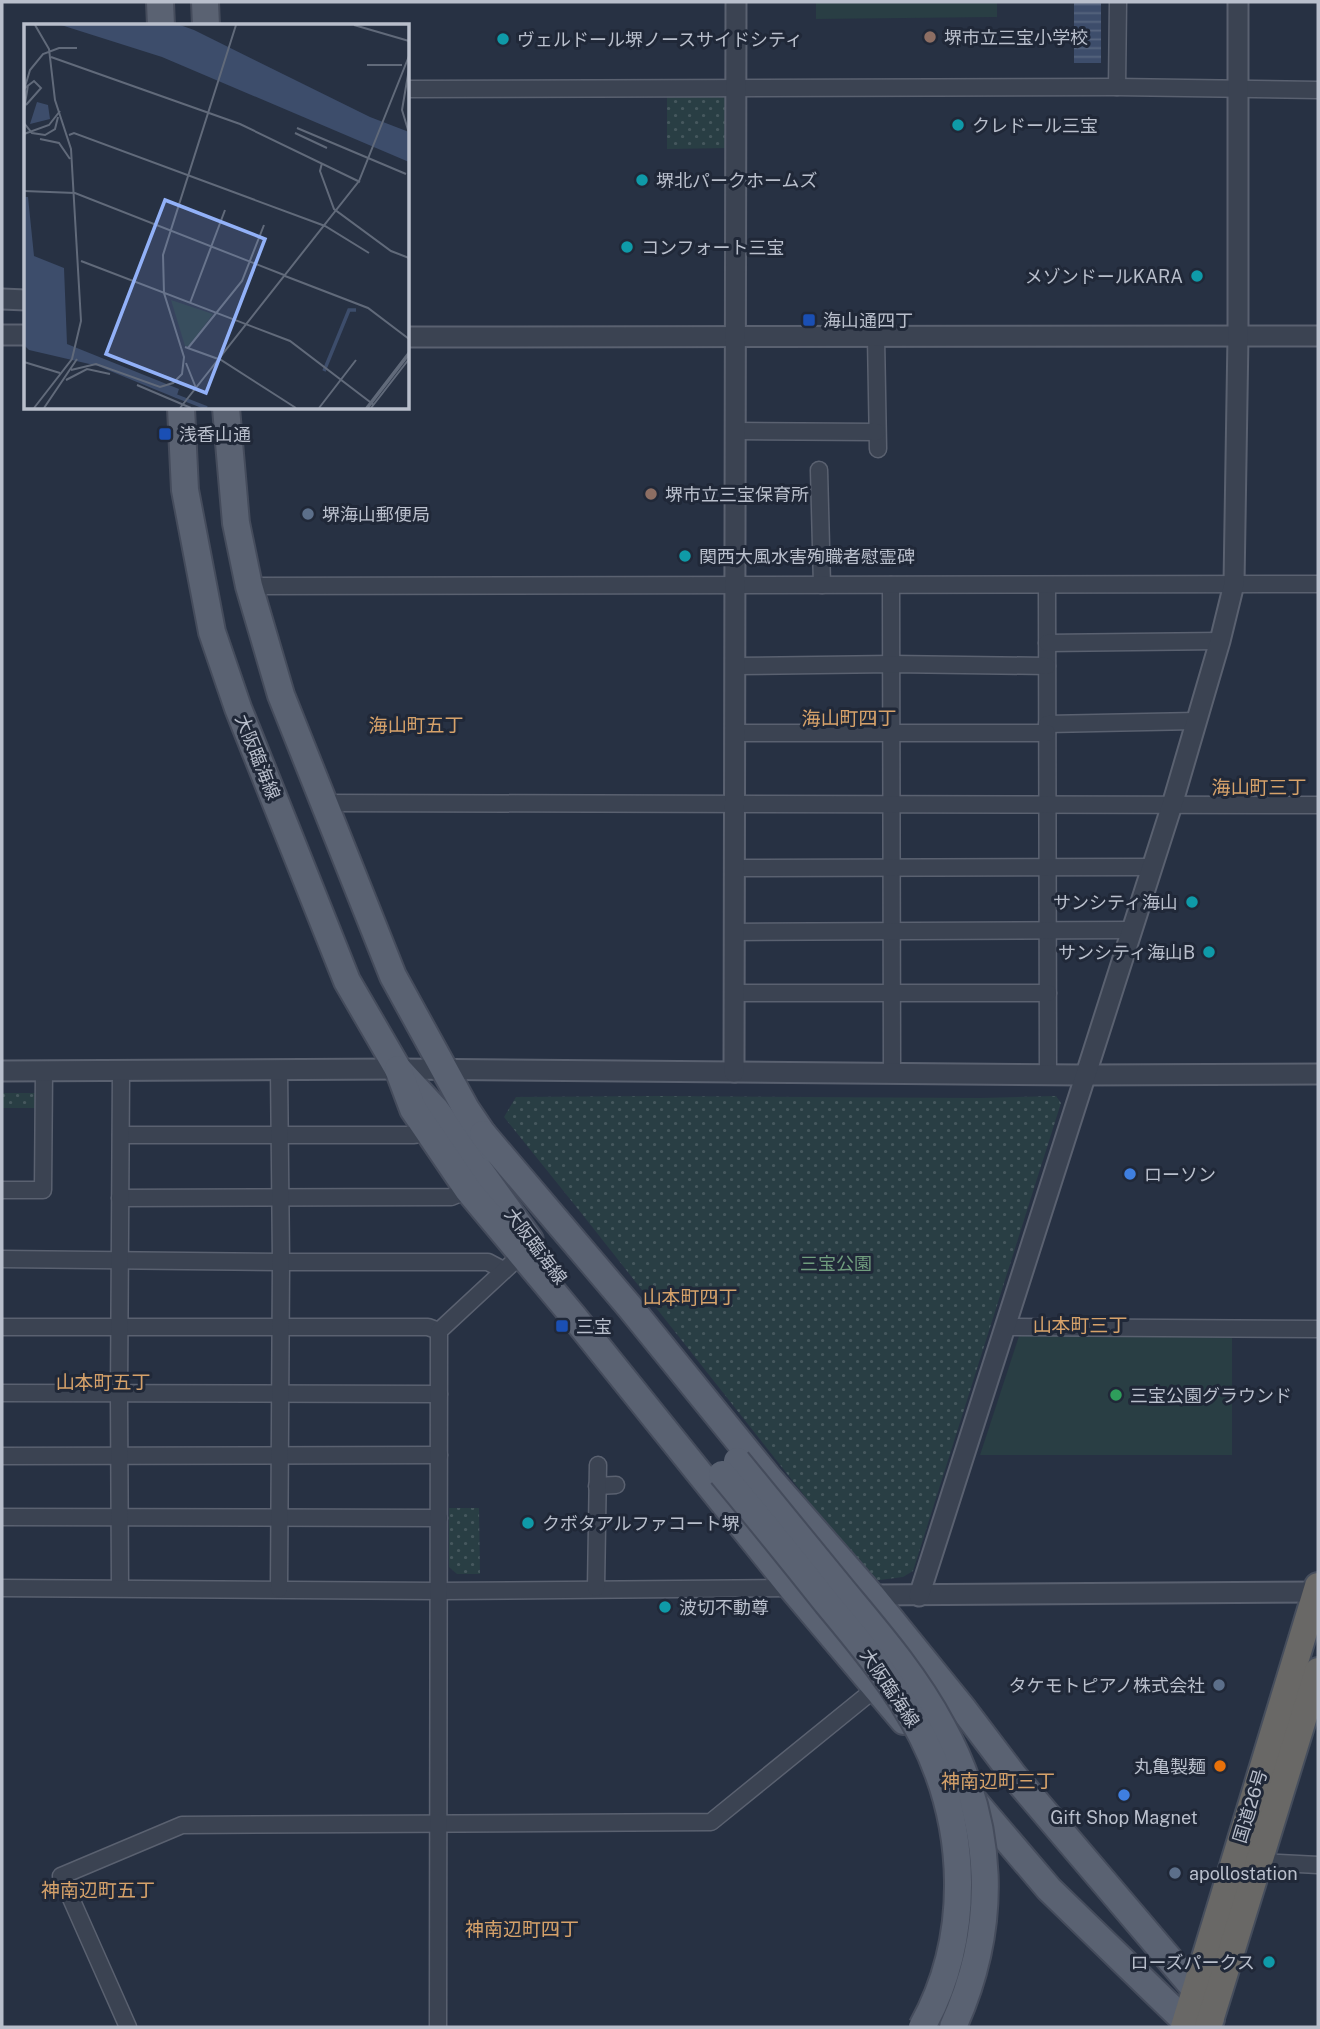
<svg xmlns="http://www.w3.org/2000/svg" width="1320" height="2029" viewBox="0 0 1320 2029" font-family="'Public Sans','Noto Sans JP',sans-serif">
  <defs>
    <pattern id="park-dots" width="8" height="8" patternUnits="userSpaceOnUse" patternTransform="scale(1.75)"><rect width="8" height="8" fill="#293e44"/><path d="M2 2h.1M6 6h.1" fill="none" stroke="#46585e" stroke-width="1.8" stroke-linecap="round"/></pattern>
    <pattern id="water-rules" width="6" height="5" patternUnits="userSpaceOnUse" patternTransform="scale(1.75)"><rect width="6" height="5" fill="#3d4d6b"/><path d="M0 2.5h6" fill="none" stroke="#57657f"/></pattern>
  </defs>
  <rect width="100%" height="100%" fill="#273143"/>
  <g fill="#293e44">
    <polygon points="816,2 997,2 997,17 816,19"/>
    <polygon points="1232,1335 1232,1455 980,1455 1019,1336"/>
  </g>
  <g fill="url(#park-dots)">
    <polygon points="667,94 722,94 728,99 728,148 667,149"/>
    <rect x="2" y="1093" width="33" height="15"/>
    <polygon points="659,1096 981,1098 1056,1096 1061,1103 913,1571 903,1577 872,1581 863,1570 582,1214 504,1117 516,1097"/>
    <polygon points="449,1508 479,1508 480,1574 457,1574 449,1567"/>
  </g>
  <rect fill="url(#water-rules)" x="1074" y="3" width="27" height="60"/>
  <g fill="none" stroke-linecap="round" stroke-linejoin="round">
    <g stroke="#5a6170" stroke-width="19">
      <g id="minor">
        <polyline points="1117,87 1118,2"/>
        <polyline points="408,89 1117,87 1318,90"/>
        <polyline points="876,337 878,449"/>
        <polyline points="735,431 877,432"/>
        <polyline points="819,470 822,585"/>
        <polyline points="891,585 892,1073"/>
        <polyline points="1047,585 1048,1075"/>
        <polyline points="249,586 1318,584"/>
        <polyline points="1047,643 1220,641"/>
        <polyline points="735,666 892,664 1047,666"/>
        <polyline points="1047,724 1196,721"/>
        <polyline points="735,733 1047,733"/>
        <polyline points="323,803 1318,805"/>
        <polyline points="735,868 1152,867"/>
        <polyline points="735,932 1131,930"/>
        <polyline points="735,993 1048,993"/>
        <polyline points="121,1135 413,1135 428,1133"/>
        <polyline points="2,1190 43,1190 44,1071"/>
        <polyline points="120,1198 451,1197 468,1190"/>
        <polyline points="2,1259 281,1262 488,1262 503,1270"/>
        <polyline points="2,1327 428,1327 439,1331"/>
        <polyline points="1007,1327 1318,1329"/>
        <polyline points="2,1393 439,1394"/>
        <polyline points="2,1456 439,1455"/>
        <polyline points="597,1486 616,1485"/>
        <polyline points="2,1517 439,1518"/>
        <polyline points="120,1587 119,1394 121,1071"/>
        <polyline points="2,1588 439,1591 795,1588"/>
        <polyline points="596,1588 598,1465"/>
        <polyline points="279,1589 281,1262 279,1069"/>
        <polyline points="1259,1862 1318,1865"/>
        <polyline points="128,2027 61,1876 182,1825 711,1822 876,1688"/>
        <polyline points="438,2027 439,1331 522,1254"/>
      </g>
    </g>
    <g stroke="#5a6170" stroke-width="23">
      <g id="tertiary">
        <polyline points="2,299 26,300"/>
        <polyline points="2,335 26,335"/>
        <polyline points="408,337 1318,336"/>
        <polyline points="2,1071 398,1069 1084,1075 1318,1074"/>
        <polyline points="734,1072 736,2"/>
        <polyline points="871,1595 1318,1592"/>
        <polyline points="919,1596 1172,805 1220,641 1234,584 1238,336 1238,2"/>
      </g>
    </g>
    <g stroke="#454c5c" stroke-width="30">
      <g id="primary">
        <polyline points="160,2 161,26"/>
        <polyline points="205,2 206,26"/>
        <polyline points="181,408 185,490 212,632 238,708 347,981 398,1069 435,1109 530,1240"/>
        <polyline points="226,408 236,523 249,586 281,695 393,976 466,1109 493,1149"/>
        <polyline points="398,1069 413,1109 468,1190 574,1317 791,1587 904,1721"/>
        <polyline points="483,1134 629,1306 767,1476 871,1595 964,1710 1014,1776 1194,1988 1211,2019 1186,2022 1049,1889 969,1795"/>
      </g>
    </g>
    <g stroke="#464e5d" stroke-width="30">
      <g id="trunk">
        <polyline points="1184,2027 1318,1586"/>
        <polyline points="1208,2027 1318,1671"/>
      </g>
    </g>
    <use href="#minor" stroke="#3b4352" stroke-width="16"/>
    <use href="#tertiary" stroke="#3b4352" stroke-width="19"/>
    <use href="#primary" stroke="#5a6272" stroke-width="26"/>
    <use href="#trunk" stroke="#696866" stroke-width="26"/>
    <g stroke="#454c5c" stroke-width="30" stroke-linecap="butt">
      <g id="primary-bridge">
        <path d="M737,1461c36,44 72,88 108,132 35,42 71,84 97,133 53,97 57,200 11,301"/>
        <path d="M722,1474c35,42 70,85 104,128 35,42 71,85 96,134 46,91 50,201 0,291"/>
      </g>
    </g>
    <use href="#primary-bridge" stroke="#5a6272" stroke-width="26"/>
  </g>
  <g fill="#8d6e63" stroke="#202838" stroke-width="2.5">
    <circle cx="930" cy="37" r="7"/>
    <circle cx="651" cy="494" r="7"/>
  </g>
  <g fill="#0f9aa8" stroke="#202838" stroke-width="2.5">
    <circle cx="503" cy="39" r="7"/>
    <circle cx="958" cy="125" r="7"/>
    <circle cx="642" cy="180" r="7"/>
    <circle cx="627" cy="247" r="7"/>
    <circle cx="1197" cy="276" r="7"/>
    <circle cx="685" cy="556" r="7"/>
    <circle cx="1192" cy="902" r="7"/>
    <circle cx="1209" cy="952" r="7"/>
    <circle cx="528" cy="1523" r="7"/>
    <circle cx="665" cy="1607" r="7"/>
    <circle cx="1269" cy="1962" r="7"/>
  </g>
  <g fill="#1a4fb4" stroke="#202838" stroke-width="2.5">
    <rect x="802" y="313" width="14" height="14" rx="3.5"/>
    <rect x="158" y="427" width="14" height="14" rx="3.5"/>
    <rect x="555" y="1319" width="14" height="14" rx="3.5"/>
  </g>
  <g fill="#5c6f8a" stroke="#202838" stroke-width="2.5">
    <circle cx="308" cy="514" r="7"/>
    <circle cx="1219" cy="1685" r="7"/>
    <circle cx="1175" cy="1873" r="7"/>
  </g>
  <g fill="#3f7fe0" stroke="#202838" stroke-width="2.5">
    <circle cx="1130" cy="1174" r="7"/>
    <circle cx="1124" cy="1795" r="7"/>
  </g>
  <circle fill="#2e9e5b" stroke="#202838" stroke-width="2.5" cx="1116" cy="1395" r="7"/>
  <circle fill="#e8710a" stroke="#202838" stroke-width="2.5" cx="1220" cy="1766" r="7"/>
  <g text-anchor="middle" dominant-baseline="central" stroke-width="6" stroke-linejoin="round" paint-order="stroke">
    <g font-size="18" fill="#b9bfcc" stroke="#202838" text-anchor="start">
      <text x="944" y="37">堺市立三宝小学校</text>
      <text x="517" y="39">ヴェルドール堺ノースサイドシティ</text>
      <text x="972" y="125">クレドール三宝</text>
      <text x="656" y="180">堺北パークホームズ</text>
      <text x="641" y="247">コンフォート三宝</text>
      <text x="1183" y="276" text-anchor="end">メゾンドールKARA</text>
      <text x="823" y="320">海山通四丁</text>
      <text x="179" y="434">浅香山通</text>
      <text x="665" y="494">堺市立三宝保育所</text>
      <text x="322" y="514">堺海山郵便局</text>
      <text x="699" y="556">関西大風水害殉職者慰霊碑</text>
      <text x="1178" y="902" text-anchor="end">サンシティ海山</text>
      <text x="1195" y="952" text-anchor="end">サンシティ海山B</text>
      <text x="1144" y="1174">ローソン</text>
      <text x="576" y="1326">三宝</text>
      <text x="1130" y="1395">三宝公園グラウンド</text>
      <text x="542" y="1523">クボタアルファコート堺</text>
      <text x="679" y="1607">波切不動尊</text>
      <text x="1205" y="1685" text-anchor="end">タケモトピアノ株式会社</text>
      <text x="1206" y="1766" text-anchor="end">丸亀製麺</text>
      <text x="1124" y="1817" text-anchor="middle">Gift Shop Magnet</text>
      <text x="1189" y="1873">apollostation</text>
      <text x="1255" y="1962" text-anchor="end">ローズパークス</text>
    </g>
    <g font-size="18" fill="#b9bfcc" stroke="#202838">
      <text transform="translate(258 757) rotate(68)">大阪臨海線</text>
      <text transform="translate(536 1246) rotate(53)">大阪臨海線</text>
      <text transform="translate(890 1688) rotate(56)">大阪臨海線</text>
      <text transform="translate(1250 1806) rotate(-73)">国道26号</text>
    </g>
    <g font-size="18" fill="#709d7e" stroke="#202838">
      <text x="836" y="1263">三宝公園</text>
    </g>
    <g font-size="19" fill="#d6a26a" stroke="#202838">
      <text x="849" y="718">海山町四丁</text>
      <text x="416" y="725">海山町五丁</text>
      <text x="1259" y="787">海山町三丁</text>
      <text x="690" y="1297">山本町四丁</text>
      <text x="1080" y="1325">山本町三丁</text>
      <text x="103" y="1382">山本町五丁</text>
      <text x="998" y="1781">神南辺町三丁</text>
      <text x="98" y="1890">神南辺町五丁</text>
      <text x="522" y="1929">神南辺町四丁</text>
    </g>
  </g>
  <g transform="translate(24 24)">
    <rect width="385" height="385" fill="#273143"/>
    <path d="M147,276l42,14 -24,32h-4z" fill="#293e44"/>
    <path d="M37,1h119l14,5 176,87 39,15v30l-247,-105zM13,78l11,3 2,14 -20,5zM0,173h4l6,59 30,12 3,76 112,45 -3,9 -78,-32 -69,-16 -5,-5z" fill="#3d4d6b"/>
    <path fill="none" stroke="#3d4d6b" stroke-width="3.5" d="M300,347l25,-61h7M152,372l31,12"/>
    <path fill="none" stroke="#616a7a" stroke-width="2" d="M330,1l55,16M27,33l189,67 120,58M343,41h35M385,45l-7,41 7,23M1,64l9,-7 7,7 -15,17M0,66l6,-20 13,-16 16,-6h18M0,86l4,-25M0,99l8,10 13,2 10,-6 3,-12M273,104l109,46M271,109l32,15M0,110l25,-9 11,-14M45,111l5,-2 251,93 44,27M16,115l19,4 11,16M298,139l-2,8 14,38 57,42 18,7M0,167l51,2 209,82M57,237l209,80 84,64M261,252l83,32 41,31M166,279l35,-93M161,323l36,13 75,48M164,324l54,-67 22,-56M0,338l36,11M162,339l10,25M47,346l25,-6 64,23 13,-4 9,-9 2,-17 -20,-64 -1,-38 73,-230M42,356l21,-11 23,5M113,361l54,23M10,384l38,-49 9,-38 -10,-172 -16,-49 -6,-51 -14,-24M20,384l33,-49M156,384l179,-227 50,-125M295,384l37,-48M342,384l43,-56M344,384l41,-53M347,384l38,-49"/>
    <path fill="#92b1f8" fill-opacity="0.15" stroke="#92b1f8" stroke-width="3.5" d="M141,176l100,39 -59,154 -100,-39z"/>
    <rect width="385" height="385" fill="none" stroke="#b9bfcc" stroke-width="3.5"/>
  </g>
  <rect width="1320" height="2029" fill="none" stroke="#b9bfcc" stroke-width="7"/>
</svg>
